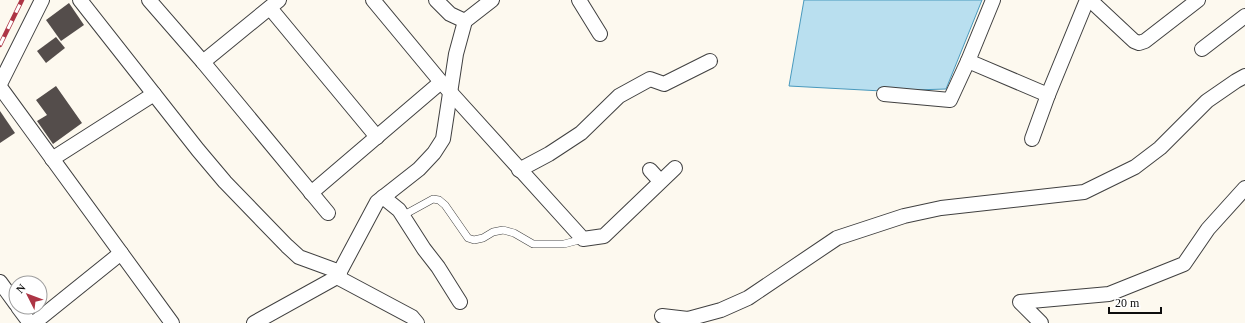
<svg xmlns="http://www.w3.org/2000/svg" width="1245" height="323" viewBox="0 0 1245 323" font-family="Georgia,serif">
  <rect width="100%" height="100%" fill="#fdf9ef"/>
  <polygon fill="#b9dfef" stroke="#4899bd" points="804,0 982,0 946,89 882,91 789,86"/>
  <g fill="#544d4b">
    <polygon points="69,3 84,25 61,41 46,20"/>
    <polygon points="56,37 65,48 46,63 37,51"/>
    <polygon points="56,86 82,123 53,144 37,121 47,115 36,100"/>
    <polygon points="0,111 15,133 0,143"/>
  </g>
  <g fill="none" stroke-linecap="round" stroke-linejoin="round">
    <g stroke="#404040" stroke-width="8">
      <polyline id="service" points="402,216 433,199 439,200 445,205 468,238 474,240 483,238 493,232 503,230 514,233 533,244 564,244 583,239"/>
    </g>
    <g stroke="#404040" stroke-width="16">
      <g id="minor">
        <polyline points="80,0 198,150 225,182 287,246 299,257 340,272"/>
        <polyline points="149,0 203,62 328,213"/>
        <polyline points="373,0 441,82"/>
        <polyline points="436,0 450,14 465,21"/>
        <polyline points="579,0 600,34"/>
        <polyline points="993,0 968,61 1048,95 1087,0"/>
        <polyline points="1090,0 1134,41 1139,43 1145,41 1198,0"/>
        <polyline points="270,8 377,137"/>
        <polyline points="1202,49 1245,16"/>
        <polyline points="203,62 279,0"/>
        <polyline points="0,84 42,0"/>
        <polyline points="0,87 172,323"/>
        <polyline points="884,94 950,100 968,61"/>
        <polyline points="1032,139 1048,95"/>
        <polyline points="52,159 154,94"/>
        <polyline points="519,170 549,154 581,133 619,96 650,79 664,84 710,61"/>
        <polyline points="650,170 660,181"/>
        <polyline points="311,193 441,82 583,239 604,236 675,168"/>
        <polyline points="383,197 399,210 424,249 438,267 460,302"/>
        <polyline points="337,277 377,202 419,169 434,153 443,139 456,54 465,21 492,0"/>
        <polyline points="0,282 16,304"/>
        <polyline points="18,307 30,323"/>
        <polyline points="662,316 688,319 721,310 748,298 837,238 904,216 941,208 1084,192 1135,167 1160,148 1207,101 1236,81 1245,76"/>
        <polyline points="34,323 121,253"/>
        <polyline points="254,323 337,277 412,317 417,323"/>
        <polyline points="1041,323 1020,302 1109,294 1184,264 1208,229 1245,188"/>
      </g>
    </g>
    <use href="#service" stroke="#fff" stroke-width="7"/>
    <use href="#minor" stroke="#fff" stroke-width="14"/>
    <g stroke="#ad3545" stroke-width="4.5">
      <polyline id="rail" points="0,45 22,0"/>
    </g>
    <use href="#rail" stroke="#fff" stroke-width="3" stroke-dasharray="9" stroke-linecap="butt"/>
  </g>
  <g transform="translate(28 295) rotate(312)"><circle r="19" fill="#ffffff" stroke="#9e9e9e"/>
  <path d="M0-3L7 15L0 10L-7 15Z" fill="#ad3545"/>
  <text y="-6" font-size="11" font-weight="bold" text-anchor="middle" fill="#0d0d0d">N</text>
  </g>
  <path d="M1109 307v6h52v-6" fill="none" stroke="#0d0d0d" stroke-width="2"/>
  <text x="1115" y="307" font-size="12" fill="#0d0d0d" stroke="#ffffff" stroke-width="3" paint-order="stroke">20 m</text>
</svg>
